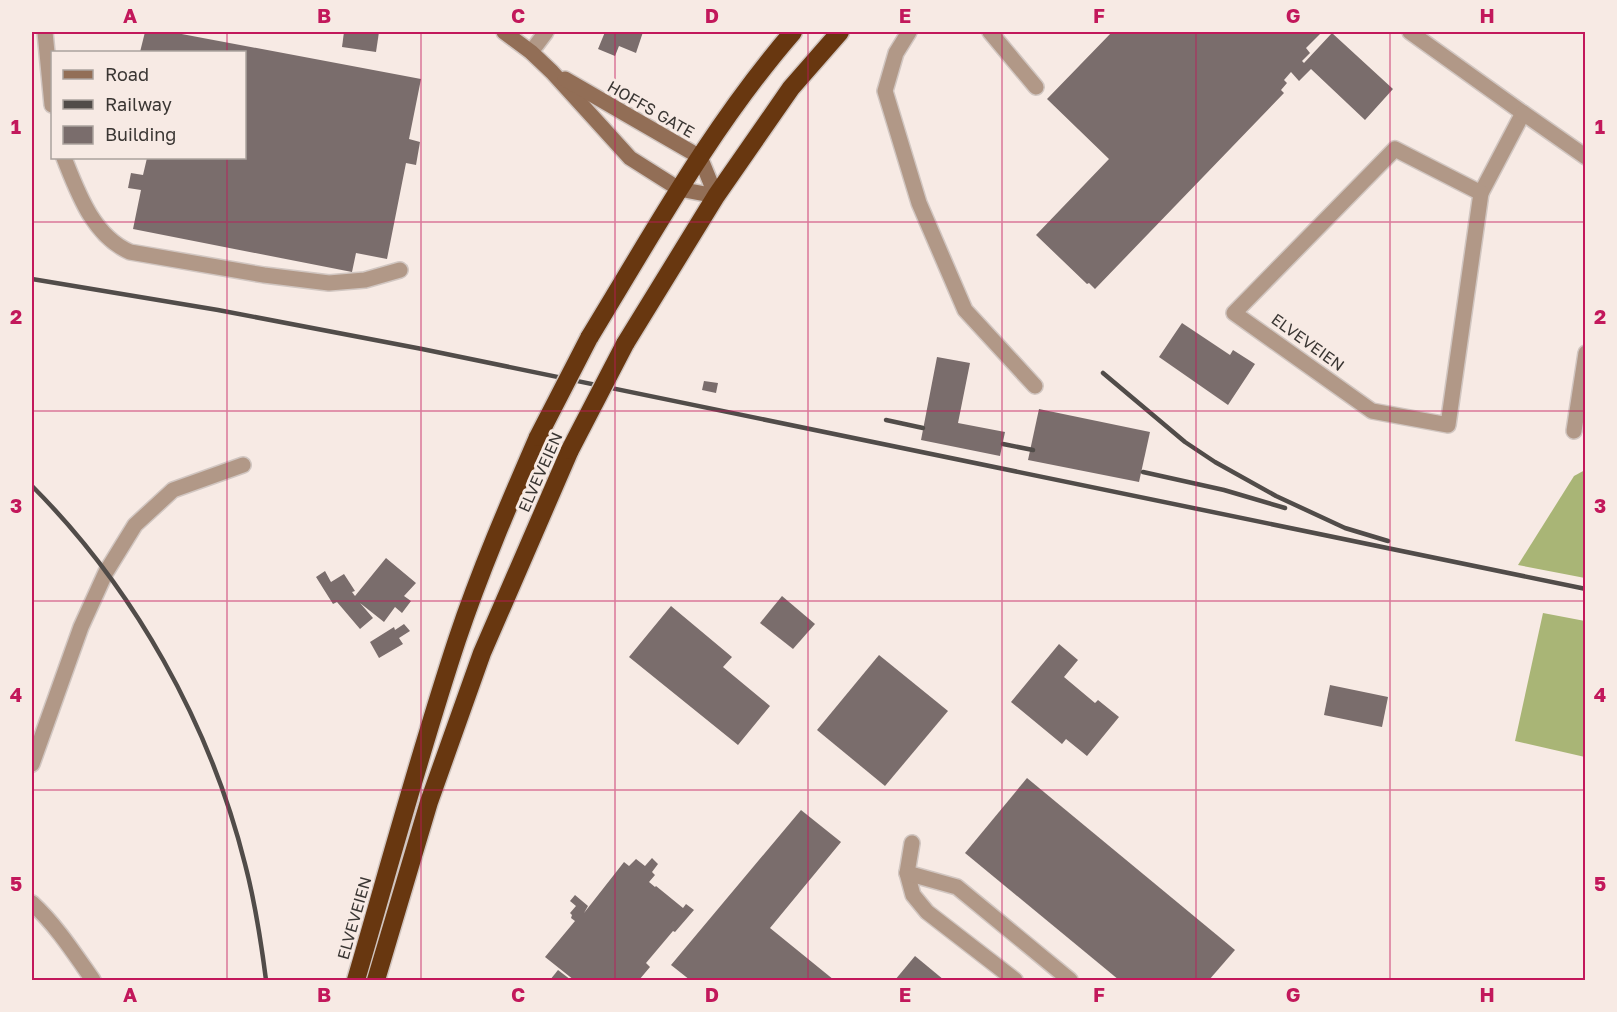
<svg xmlns="http://www.w3.org/2000/svg" width="1617" height="1012" viewBox="0 0 1617 1012" font-family="'Golos Text',sans-serif">
  <rect width="100%" height="100%" fill="#f7eae4"/>
  <g fill="#a9b576">
    <polygon points="1585,470 1585,578 1518,565 1574,476"/>
    <polygon points="1543,613 1585,621 1585,757 1515,741"/>
  </g>
  <g fill="#7a6d6c">
    <polygon points="145,32 171,32 421,79 409,139 420,142 416,165 406,163 387,259 356,253 352,272 133,229 141,190 128,188 131,173 143,175 147,158 244,158 244,52 140,52"/>
    <polygon points="344,32 379,32 376,52 342,47"/>
    <polygon points="605,32 643,32 636,53 619,46 615,56 598,49"/>
    <polygon points="1112,32 1322,32 1306,48 1310,53 1302,61 1304,63 1332,33 1393,89 1365,120 1311,69 1299,81 1291,72 1284,80 1287,83 1281,90 1284,93 1095,289 1089,283 1087,284 1036,235 1109,159 1047,99"/>
    <polygon points="1182,323 1230,355 1233,350 1255,364 1228,405 1159,357"/>
    <polygon points="937,357 970,363 958,423 1005,432 1000,456 921,440"/>
    <polygon points="704,381 718,383 716,393 702,390"/>
    <polygon points="1039,409 1150,432 1139,482 1028,460"/>
    <polygon points="386,558 416,583 404,596 411,601 402,613 395,607 384,622 360,603 373,618 360,629 337,602 333,604 316,577 325,571 331,582 344,574 355,591 352,592 355,596"/>
    <polygon points="782,596 815,624 793,649 760,623"/>
    <polygon points="671,606 732,657 723,667 770,706 738,745 629,657"/>
    <polygon points="404,624 410,631 399,638 403,644 379,658 370,642 394,627 395,630"/>
    <polygon points="1059,644 1078,660 1064,677 1095,703 1098,700 1119,717 1087,756 1066,739 1062,744 1011,702"/>
    <polygon points="879,655 948,711 885,786 817,730"/>
    <polygon points="1330,685 1388,697 1382,727 1324,715"/>
    <polygon points="1027,778 1235,950 1209,980 1119,980 965,853"/>
    <polygon points="801,810 841,842 770,928 834,980 690,980 671,965"/>
    <polygon points="652,858 658,864 652,872 655,875 649,882 655,887 656,886 683,908 686,904 694,910 675,932 673,931 646,963 650,967 639,980 574,980 545,957 575,921 571,918 572,915 570,913 576,906 570,901 575,895 588,906 584,913 624,862 629,866 636,859 645,866"/>
    <polygon points="915,956 944,980 895,980"/>
    <polygon points="558,970 571,980 550,980"/>
  </g>
  <g fill="none" stroke-linecap="round" stroke-linejoin="round">
    <g stroke="#d1c6c1" stroke-width="18">
      <g id="lane">
        <polyline points="45,32 52,105"/>
        <polyline points="909,32 896,53 885,91 919,203 965,310 1035,386"/>
        <polyline points="990,32 1036,87"/>
        <polyline points="1410,32 1523,113 1481,193"/>
        <polyline points="1523,113 1586,157"/>
        <polygon points="1395,149 1481,193 1448,425 1372,411 1234,313"/>
        <path d="M64,158c14,35 29,78 66,94l134,23 65,8 36,-3 35,-10"/>
        <polyline points="1574,431 1586,353"/>
        <polyline points="912,843 907,873 913,895 927,912 1015,980"/>
        <polyline points="907,873 957,887 1070,980"/>
        <path d="M32,903c24,22 42,50 61,77"/>
      </g>
    </g>
    <g stroke="#d1c6c1" stroke-width="18">
      <g id="street">
        <polyline points="531,52 546,32"/>
        <polyline points="32,764 81,627 106,572 135,525 173,490 243,465"/>
      </g>
    </g>
    <g stroke="#d1c6c1" stroke-width="18">
      <g id="secondary">
        <polyline points="504,32 531,52 552,72 630,158 679,189 716,196"/>
        <polyline points="565,79 700,157 716,196"/>
      </g>
    </g>
    <g stroke="#d1c6c1" stroke-width="21">
      <g id="highway">
        <path d="M589,338c64,-105 124,-214 204,-306"/>
        <polyline points="625,344 716,196 791,88 840,32"/>
        <path d="M356,980c33,-113 64,-228 101,-340 23,-69 52,-136 81,-203"/>
        <polyline points="376,980 429,802 482,653 570,450"/>
      </g>
    </g>
    <use href="#lane" stroke="#b19887" stroke-width="15"/>
    <use href="#street" stroke="#b19887" stroke-width="15"/>
    <use href="#secondary" stroke="#926e56" stroke-width="15"/>
    <use href="#highway" stroke="#683710" stroke-width="18"/>
    <g stroke="#514c49" stroke-width="4.5">
      <polyline points="32,279 218,310 422,349 1586,589"/>
      <polyline points="1103,373 1185,442 1215,462 1276,496 1345,528 1388,541"/>
      <polyline points="886,420 923,428"/>
      <polyline points="1003,444 1033,450"/>
      <polyline points="1143,472 1224,490 1285,508"/>
      <path d="M32,486c102,102 178,238 213,378 10,38 16,77 21,116"/>
    </g>
    <g stroke="#d1c6c1" stroke-width="21" stroke-linecap="butt">
      <g id="highway-bridge">
        <polyline points="538,437 589,338"/>
        <polyline points="570,450 625,344"/>
      </g>
    </g>
    <use href="#highway-bridge" stroke="#683710" stroke-width="18"/>
  </g>
  <path fill="none" stroke="#c2185b" stroke-width="1.5" stroke-opacity="0.55" d="M227,32v20M421,32v948M615,32v948M808,32v948M1002,32v948M1196,32v948M1390,32v948M227,158v822M32,222h1554M32,411h1554M32,601h1554M32,790h1554"/>
  <g text-anchor="middle" dominant-baseline="central" stroke-width="6" stroke-linejoin="round" paint-order="stroke">
    <g font-size="16" fill="#3a3633" stroke="#f7eae4">
      <text transform="translate(651 109) rotate(30)">HOFFS GATE</text>
      <text transform="translate(1308 342) rotate(36)">ELVEVEIEN</text>
      <text transform="translate(540 472) rotate(-66)">ELVEVEIEN</text>
      <text transform="translate(354 918) rotate(-74)">ELVEVEIEN</text>
    </g>
  </g>
  <rect width="1617" height="1012" fill="none" stroke="#f7eae4" stroke-width="66"/>
  <rect x="51" y="51" width="195" height="108" fill="#f7eae4" stroke="#aba29d" stroke-width="1.5"/>
  <rect x="63" y="70" width="30" height="9" fill="#926e56" stroke="#aba29d" stroke-width="1.5"/>
  <text x="105" y="81" font-size="18" fill="#3a3633">Road</text>
  <rect x="63" y="100" width="30" height="9" fill="#514c49" stroke="#aba29d" stroke-width="1.5"/>
  <text x="105" y="111" font-size="18" fill="#3a3633">Railway</text>
  <rect x="63" y="126" width="30" height="18" fill="#7a6d6c" stroke="#aba29d" stroke-width="1.5"/>
  <text x="105" y="141" font-size="18" fill="#3a3633">Building</text>
  <rect x="33" y="33" width="1551" height="946" fill="none" stroke="#c2185b" stroke-width="2"/>
  <g font-size="20" text-anchor="middle" font-weight="bold" fill="#c2185b">
    <text x="130" y="23">A</text>
    <text x="324" y="23">B</text>
    <text x="518" y="23">C</text>
    <text x="712" y="23">D</text>
    <text x="905" y="23">E</text>
    <text x="1099" y="23">F</text>
    <text x="1293" y="23">G</text>
    <text x="1487" y="23">H</text>
    <text x="16" y="134">1</text>
    <text x="1600" y="134">1</text>
    <text x="16" y="324">2</text>
    <text x="1600" y="324">2</text>
    <text x="16" y="513">3</text>
    <text x="1600" y="513">3</text>
    <text x="16" y="702">4</text>
    <text x="1600" y="702">4</text>
    <text x="16" y="891">5</text>
    <text x="1600" y="891">5</text>
    <text x="130" y="1002">A</text>
    <text x="324" y="1002">B</text>
    <text x="518" y="1002">C</text>
    <text x="712" y="1002">D</text>
    <text x="905" y="1002">E</text>
    <text x="1099" y="1002">F</text>
    <text x="1293" y="1002">G</text>
    <text x="1487" y="1002">H</text>
  </g>
</svg>
